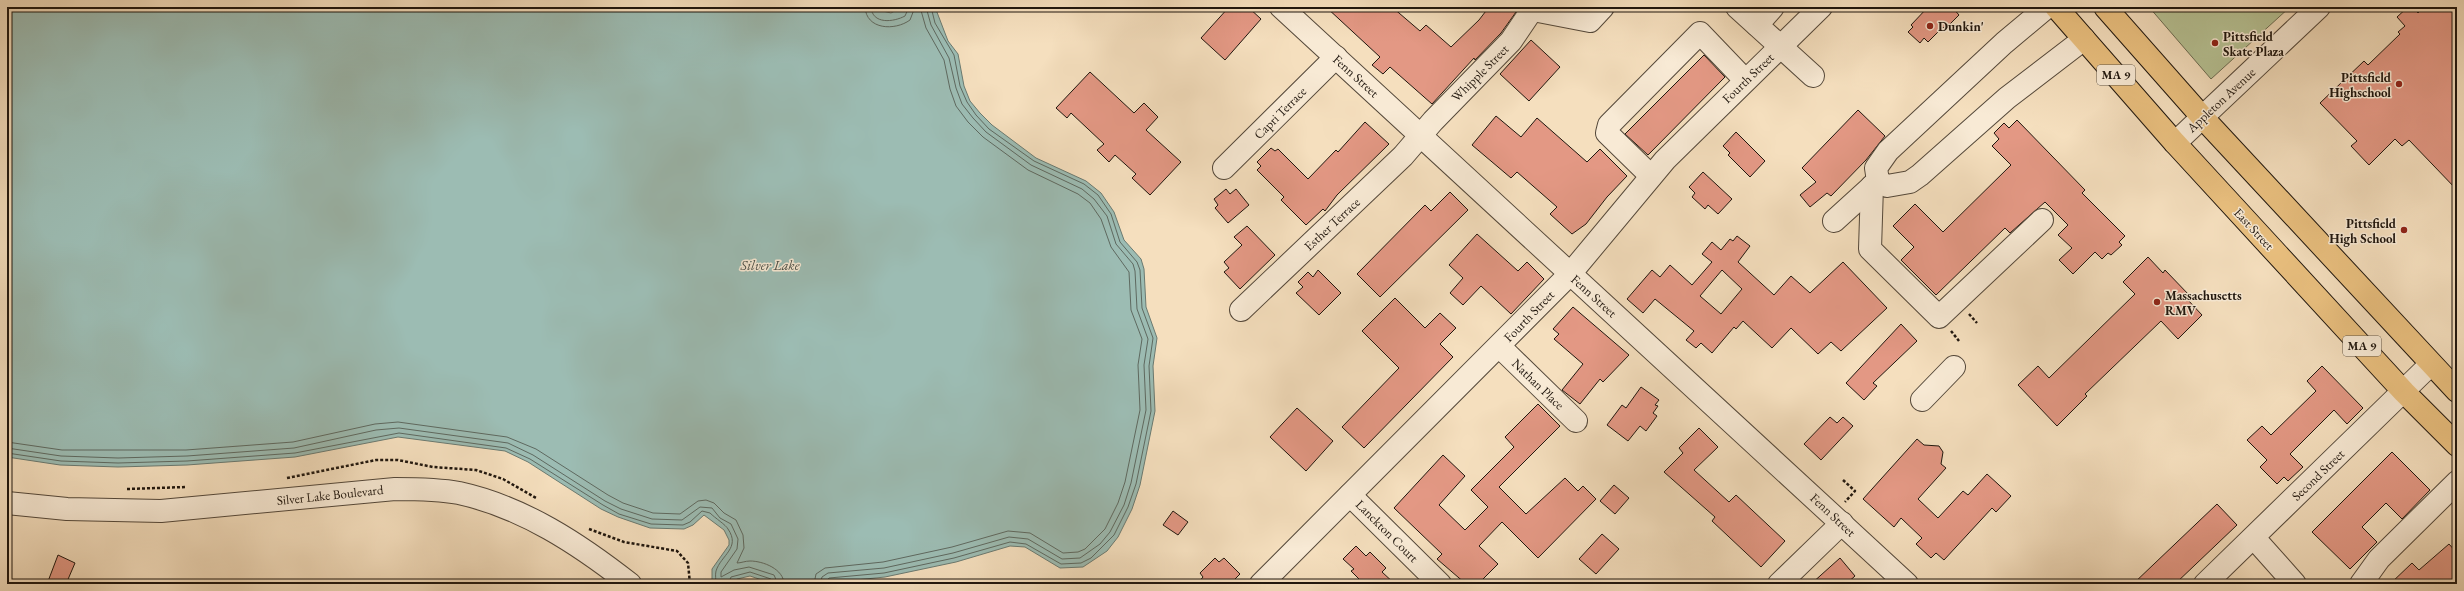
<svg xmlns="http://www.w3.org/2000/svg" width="2464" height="591" viewBox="0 0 2464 591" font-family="'EB Garamond',serif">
  <rect width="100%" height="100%" fill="#f5dfbe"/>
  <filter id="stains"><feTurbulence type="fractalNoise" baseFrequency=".005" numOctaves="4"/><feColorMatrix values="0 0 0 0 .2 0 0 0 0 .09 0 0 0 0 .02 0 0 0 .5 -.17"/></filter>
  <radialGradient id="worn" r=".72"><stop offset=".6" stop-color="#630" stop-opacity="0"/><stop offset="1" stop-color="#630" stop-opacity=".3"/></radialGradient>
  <polygon fill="#b7c395" stroke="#6b6c52" points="2149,7 2290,7 2211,79"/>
  <polygon fill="#9cbcb3" stroke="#6a7a71" points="7,7 879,7 883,11 891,13 902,7 935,7 948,41 958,54 964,86 970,101 980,113 992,125 1036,158 1086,181 1101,193 1114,212 1124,240 1141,259 1144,269 1146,307 1157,338 1153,366 1155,411 1140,485 1132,509 1118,537 1107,551 1083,567 1060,568 1025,547 1010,546 956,562 885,577 817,584 774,584 750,576 737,579 731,584 712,584 712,569 729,545 729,540 724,530 704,515 693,525 684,529 650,528 618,517 601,509 528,462 505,451 398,437 295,457 187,465 118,467 60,465 7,457"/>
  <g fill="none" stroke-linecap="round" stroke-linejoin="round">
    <g stroke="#5e6960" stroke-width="1">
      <path d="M865,7c1,23 30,24 45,13l5,-13"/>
      <path d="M871,7c1,18 23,15 34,9l4,-9"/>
      <path d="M7,442l55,8h124l107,-8 82,-18 23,-2 109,15 29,12 72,46 15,8 30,10 27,1 18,-13 8,-1 8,3 10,10 12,7 7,15 1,13 -7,15c4,0 8,-2 13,-2 13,0 34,8 34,23"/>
      <polyline points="7,448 61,456 118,458 187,456 294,448 376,430 399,428 508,443 533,455 605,501 621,509 652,519 682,520 700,507 712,508 720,518 731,524 738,539 737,549 721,572 721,577 734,570 749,567 774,575 778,584"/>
      <path d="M7,453l54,8 57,2 69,-2 108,-8 104,-20 107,15 24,11 73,46 16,9 32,10 32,1 7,-3 12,-11 8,2c5,5 16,12 18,16 13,19 -7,26 -12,42 -1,4 0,9 0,13"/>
      <polyline points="728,584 731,577 750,572 771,579 773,584"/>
      <polyline points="814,584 816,574 825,568 883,562 952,547 1008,531 1030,533 1063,553 1078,552 1085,549 1105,529 1118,503 1125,482 1140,410 1138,365 1142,339 1131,310 1129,272 1111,247 1101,219 1090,203 1078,194 1028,170 983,137 968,122 956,106 950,89 944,60 926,28 920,7"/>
      <polyline points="820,584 822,577 828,573 884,568 953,553 1009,537 1028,539 1062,559 1080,558 1100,544 1110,532 1124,505 1131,483 1146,410 1144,365 1148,339 1137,309 1135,271 1133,264 1116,244 1107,216 1094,199 1082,189 1031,165 986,132 973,118 962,104 956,88 949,58 931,25 926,7"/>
      <polyline points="825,584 829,578 884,573 954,558 1010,542 1026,544 1061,564 1081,563 1091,558 1114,535 1128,507 1136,484 1151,411 1149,366 1153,338 1142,308 1140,270 1137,262 1120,242 1111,214 1098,195 1084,184 1034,161 989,129 976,115 967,102 960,86 954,55 935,23 931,7"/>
    </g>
  </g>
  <g fill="#e39884" stroke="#1f160e" fill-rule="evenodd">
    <polygon points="1229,7 1248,7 1261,19 1225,60 1201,38"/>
    <polygon points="1326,7 1392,7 1420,31 1426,25 1451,47 1479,20 1489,7 1510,7 1516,12 1501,33 1475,60 1474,58 1432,104 1390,67 1383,74 1372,65 1380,57"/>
    <polygon points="1928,7 1952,7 1959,15 1945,29 1943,27 1928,42 1924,38 1920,43 1908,32 1913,27 1911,25"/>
    <polygon points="2408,7 2412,7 2418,13 2424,7 2457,7 2457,190 2409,140 2402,146 2395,139 2369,165 2351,146 2357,141 2320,103 2364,61 2368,65 2400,34 2398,32 2405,26 2397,17"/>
    <polygon points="1531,40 1560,67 1529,101 1500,74"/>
    <polygon points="1704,55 1725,77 1648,155 1625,134"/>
    <polygon points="1090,72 1134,113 1144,103 1158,117 1146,130 1181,162 1150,195 1132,178 1136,174 1115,155 1109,162 1097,150 1104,144 1071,113 1067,118 1056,108"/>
    <polygon points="1858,110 1885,136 1866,160 1831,196 1827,193 1810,207 1800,195 1816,182 1802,168"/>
    <polygon points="1496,116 1521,137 1537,118 1587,162 1600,149 1627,176 1607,197 1586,224 1572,234 1550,214 1557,207 1517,172 1511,178 1472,145"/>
    <polygon points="2017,120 2085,190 2082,193 2125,236 2119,242 2122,245 2111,255 2108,253 2102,259 2095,252 2073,274 2059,260 2072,248 2058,235 2068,225 2045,202 2010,233 2005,228 1936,295 1901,260 1914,247 1893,226 1915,204 1943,232 2011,165 1992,146 1999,139 1994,133 2004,123 2009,128"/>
    <polygon points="1365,122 1389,144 1337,195 1325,211 1323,209 1306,225 1281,200 1284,197 1257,170 1261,166 1257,162 1271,148 1275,151 1278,149 1308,179 1336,150 1338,152"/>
    <polygon points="1736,132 1765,161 1750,177 1728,155 1730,153 1723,146"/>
    <polygon points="1703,172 1732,199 1718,214 1708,205 1705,209 1692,197 1695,193 1689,187"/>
    <polygon points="1226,189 1230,194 1236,189 1249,205 1228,223 1215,208 1218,205 1214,199"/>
    <polygon points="1450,192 1468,210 1380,297 1357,274 1425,205 1431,211"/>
    <polygon points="1247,226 1275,255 1240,289 1224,272 1229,268 1224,262 1242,245 1234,237"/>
    <polygon points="1477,234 1518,271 1527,262 1544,279 1511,314 1481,286 1463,305 1450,293 1463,278 1449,265"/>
    <path d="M1737,236l13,10 -12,16 36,33 17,-19 19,17 33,-31 44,46 -46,43 -10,-9 -13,12 -27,-26 -19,20 -29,-27 -7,8 -2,-2 -22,26 -11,-10 -5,5 -10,-8 8,-9 -39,-32 -12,14 -16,-14 25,-29 8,7 10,-12 22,20 20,-23 -10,-8 10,-12 9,8 9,-11 3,2zM1722,270l20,19 -21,25 -21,-18z"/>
    <polygon points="2148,257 2163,273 2165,270 2190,296 2187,299 2202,315 2178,339 2161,321 2085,394 2087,396 2057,426 2018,385 2038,366 2049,378 2135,294 2123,282"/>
    <polygon points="1318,270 1341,293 1319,315 1296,293 1303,287 1298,282 1308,272 1313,277"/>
    <polygon points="1395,298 1425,328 1440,313 1456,328 1440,344 1453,357 1364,448 1342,427 1399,368 1362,331"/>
    <polygon points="1573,307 1629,355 1603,382 1600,379 1580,404 1562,390 1583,364 1554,339 1559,334 1553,329"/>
    <polygon points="1901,324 1917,341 1873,383 1877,386 1864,400 1846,383"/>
    <polygon points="2322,366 2363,408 2347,424 2334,410 2290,454 2303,467 2288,481 2284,477 2277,484 2260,467 2267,460 2247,440 2262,426 2271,435 2316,391 2307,381"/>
    <polygon points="1641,387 1659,400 1655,405 1658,406 1653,413 1657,416 1646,431 1640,426 1628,441 1607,425 1622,405 1626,408"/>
    <polygon points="1538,404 1560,426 1499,487 1526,514 1565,478 1578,491 1583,486 1596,499 1538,558 1502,522 1479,546 1498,564 1478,584 1466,584 1437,559 1442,554 1394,508 1443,455 1465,476 1439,505 1465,530 1488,507 1471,490 1514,447 1505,437"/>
    <polygon points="1297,408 1333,441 1306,471 1270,437"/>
    <polygon points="1830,417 1837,423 1843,417 1853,426 1821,460 1804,444"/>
    <polygon points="1699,428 1718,447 1694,470 1729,502 1736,495 1785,541 1761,567 1712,521 1715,517 1664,472 1683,453 1679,448"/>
    <polygon points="1917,439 1924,445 1939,446 1943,452 1941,464 1946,468 1918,499 1938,518 1963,491 1968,495 1987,474 2011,496 1996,512 1992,508 1944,560 1936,553 1931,558 1916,544 1922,538 1901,518 1894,527 1863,499"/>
    <polygon points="2392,452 2430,490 2402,519 2386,503 2362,527 2377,542 2350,569 2312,532"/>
    <polygon points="1614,485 1629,498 1615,514 1600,501"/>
    <polygon points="2217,504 2237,525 2175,584 2133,584"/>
    <polygon points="1173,511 1188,522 1178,535 1163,525"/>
    <polygon points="1602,534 1619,549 1596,574 1579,559"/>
    <polygon points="2449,544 2457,553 2457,584 2390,584 2412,563 2419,570"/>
    <polygon points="1356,546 1366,556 1370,552 1386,568 1382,572 1395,584 1364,584 1351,571 1354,569 1343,559"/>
    <polygon points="58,555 75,563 66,584 47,584"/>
    <polygon points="1215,558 1219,562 1224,558 1240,574 1230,584 1197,584 1203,577 1200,573"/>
    <polygon points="1840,558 1855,576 1846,584 1811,584"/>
  </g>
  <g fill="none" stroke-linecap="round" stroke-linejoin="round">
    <g stroke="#54483a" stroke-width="24">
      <g id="minor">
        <polyline points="1281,7 1907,584"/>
        <polyline points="1737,7 1813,76"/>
        <polyline points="2047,7 2004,43 1888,151 1876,168 1878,181 1887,186 1910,182 1920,175 2007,98 2084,39"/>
        <polyline points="1533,10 1590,21 1603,7"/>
        <polyline points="1757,25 1773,7"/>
        <polyline points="2175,143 2319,7"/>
        <polyline points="1224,168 1336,57"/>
        <polyline points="1651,176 1607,133 1609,125 1700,33 1745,80"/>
        <polyline points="1872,186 1870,249 1939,317 2042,220"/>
        <polyline points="1834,221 1878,181"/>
        <polyline points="1241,310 1403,156 1433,121 1511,41 1534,7"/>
        <polyline points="1500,347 1576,421"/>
        <polyline points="1922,400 1954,367"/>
        <polyline points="1350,495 1440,584"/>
        <path d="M7,503l60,6 94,2 234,-22c21,0 43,0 64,4 64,14 120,51 171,91"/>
        <polyline points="2254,538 2295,584"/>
        <polyline points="1261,584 1570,274 1665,160 1821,7"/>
        <polyline points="1779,584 1842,523"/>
        <polyline points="2205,584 2430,365"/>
        <polyline points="2361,584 2379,559 2457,482"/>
      </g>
    </g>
    <g stroke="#1f160e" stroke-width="24">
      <g id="highway">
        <polyline points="2056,7 2175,143 2404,392 2457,445"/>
        <polyline points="2105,7 2203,118 2457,391"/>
      </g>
    </g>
    <g stroke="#1f160e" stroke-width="2.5" stroke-dasharray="3 2" stroke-linecap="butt">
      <polyline points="1969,314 1977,323"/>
      <polyline points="1951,331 1959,341"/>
      <polyline points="287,478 376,460 398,460 433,467 476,470 503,479 536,498"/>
      <polyline points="1843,480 1855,491 1845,502"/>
      <polyline points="127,489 186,487"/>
      <polyline points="589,529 624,542 677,551 688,563 690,584"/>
    </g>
    <use href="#minor" stroke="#f8ead5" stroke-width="22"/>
    <use href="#highway" stroke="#eac07f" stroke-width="22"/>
  </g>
  <g fill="#8f2418" stroke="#f8ead5" stroke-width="1.5">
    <circle cx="1930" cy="26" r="4"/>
    <circle cx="2215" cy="43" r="4"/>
    <circle cx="2399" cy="84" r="4"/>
    <circle cx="2404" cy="230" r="4"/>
    <circle cx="2157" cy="302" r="4"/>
  </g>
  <g text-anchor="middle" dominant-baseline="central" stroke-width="3" stroke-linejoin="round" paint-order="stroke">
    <g fill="#f8ead5" stroke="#60564a" stroke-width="1">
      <rect x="2097" y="65" width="38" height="20" rx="3"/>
      <rect x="2343" y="336" width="38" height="20" rx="3"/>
    </g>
    <g font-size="12" font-weight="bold" fill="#1f160e">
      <text x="2116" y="75">MA 9</text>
      <text x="2362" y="346">MA 9</text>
    </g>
    <g font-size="13" font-weight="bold" fill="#1f160e" stroke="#f8ead5" text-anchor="start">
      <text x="1938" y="26">Dunkin'</text>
      <text x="2223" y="36">Pittsfield<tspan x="2223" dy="15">Skate Plaza</tspan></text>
      <text x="2391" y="77" text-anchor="end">Pittsfield<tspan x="2391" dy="15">Highschool</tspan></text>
      <text x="2396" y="223" text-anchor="end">Pittsfield<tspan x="2396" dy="15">High School</tspan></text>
      <text x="2165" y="295">Massachusetts<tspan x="2165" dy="15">RMV</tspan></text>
    </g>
    <g font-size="13" fill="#1f160e" stroke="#f8ead5">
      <text transform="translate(1480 73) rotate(-45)">Whipple Street</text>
      <text transform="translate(1356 76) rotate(42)">Fenn Street</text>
      <text transform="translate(1748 78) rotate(-44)">Fourth Street</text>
      <text transform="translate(2221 100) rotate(-43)">Appleton Avenue</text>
      <text transform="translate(1280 113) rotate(-45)">Capri Terrace</text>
      <text transform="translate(1332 224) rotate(-43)">Esther Terrace</text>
      <text transform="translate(2254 229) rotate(47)">East Street</text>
      <text transform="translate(1594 296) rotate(42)">Fenn Street</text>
      <text transform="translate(1529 316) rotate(-46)">Fourth Street</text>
      <text transform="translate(1538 384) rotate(44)">Nathan Place</text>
      <text transform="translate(2318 475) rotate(-44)">Second Street</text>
      <text transform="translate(330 495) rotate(-6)">Silver Lake Boulevard</text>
      <text transform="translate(1833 515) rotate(43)">Fenn Street</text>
      <text transform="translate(1387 531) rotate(45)">Lanckton Court</text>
    </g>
    <g font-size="14" font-style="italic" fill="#4b5048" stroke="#f8ead5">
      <text x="770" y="265">Silver Lake</text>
    </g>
  </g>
  <rect width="2464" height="591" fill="none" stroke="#f5dfbe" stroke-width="24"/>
  <rect x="8" y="8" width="2448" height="575" fill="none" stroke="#1f160e" stroke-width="2"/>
  <rect x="12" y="12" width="2440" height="567" fill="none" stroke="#1f160e"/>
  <rect width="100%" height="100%" filter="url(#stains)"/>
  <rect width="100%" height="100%" fill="url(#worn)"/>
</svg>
